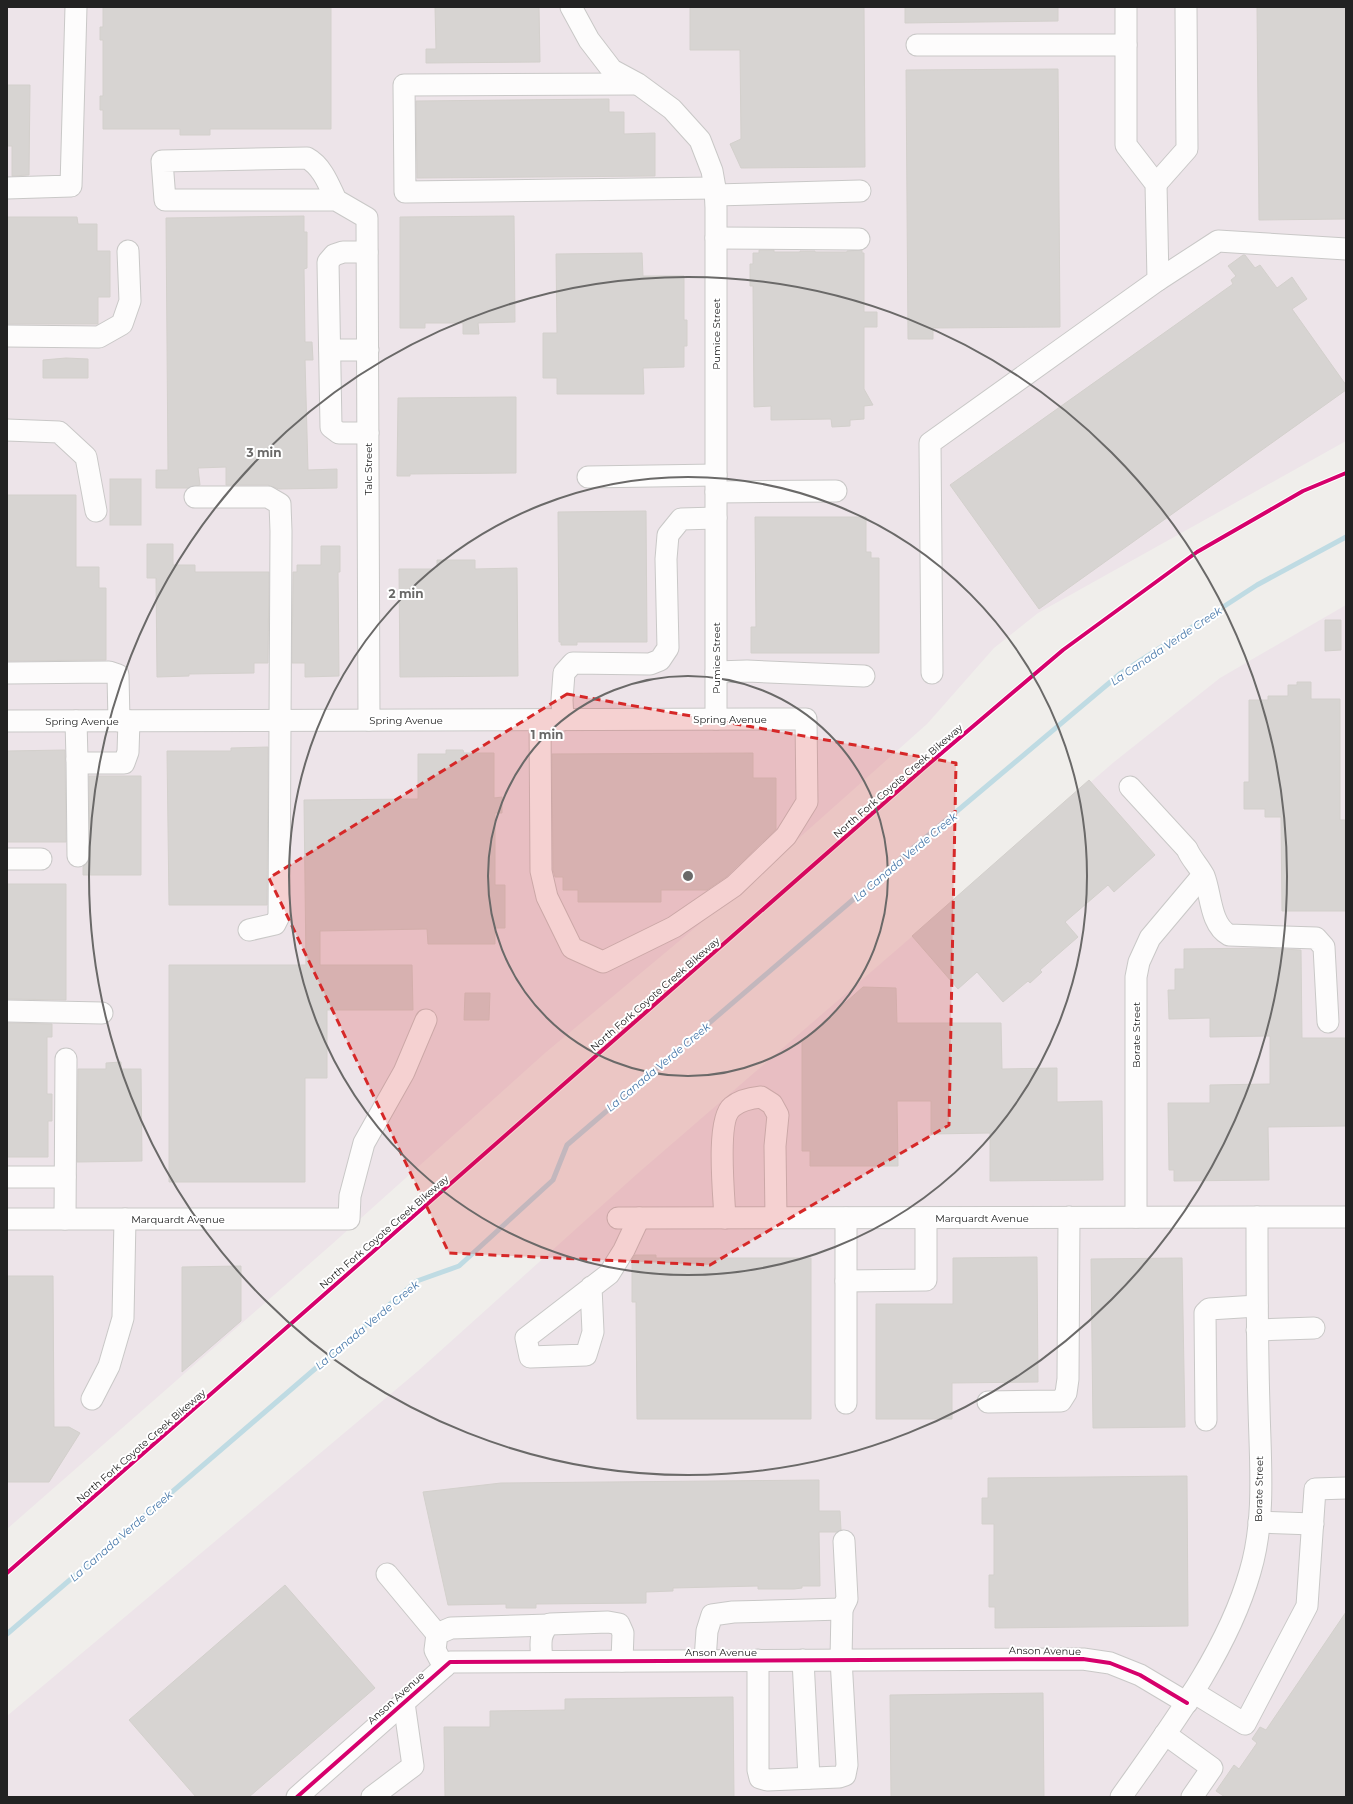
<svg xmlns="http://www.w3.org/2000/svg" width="1353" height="1804" viewBox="0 0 1353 1804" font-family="Montserrat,sans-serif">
  <rect width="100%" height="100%" fill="#f0eeeb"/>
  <g fill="#ede4e9">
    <polygon points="7,7 1346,7 1346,441 1038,613 994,648 927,724 744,887 545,1053 331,1245 7,1529"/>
    <polygon points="1346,605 1346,1797 7,1797 7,1716 418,1371 637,1174 1114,762 1220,678"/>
  </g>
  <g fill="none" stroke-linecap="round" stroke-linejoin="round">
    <polyline stroke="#bfdbe3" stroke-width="5" points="7,1634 417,1281 459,1266 553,1180 567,1145 912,849 1121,673 1257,585 1346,537"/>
  </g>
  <g fill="#d7d4d2" stroke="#d3d0cc">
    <polygon points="103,7 331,8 331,129 210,129 210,135 180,135 180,129 103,129 103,110 100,110 100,96 103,96 103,40 100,40 100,27 103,27"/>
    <polygon points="435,7 539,7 540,62 426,63 426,49 436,49"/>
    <polygon points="690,7 864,7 865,167 741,168 730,144 741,139 740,50 690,50"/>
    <polygon points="905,7 1058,7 1058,21 905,23"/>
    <polygon points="1257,7 1346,7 1346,219 1259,220"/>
    <polygon points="1058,69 1060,327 933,328 933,339 908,339 906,70"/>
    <polygon points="7,85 30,85 29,175 12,176 12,146 7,146"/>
    <polygon points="609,99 609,112 624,112 624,134 655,133 655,176 417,178 416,101"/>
    <polygon points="304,216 304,232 307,232 307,268 304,269 305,342 312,342 313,360 305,360 308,470 337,469 337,488 279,489 268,485 226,485 226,467 198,468 200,485 188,488 156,488 156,470 168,470 166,218"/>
    <polygon points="514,216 515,322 478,323 479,334 463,334 463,323 425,323 425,328 400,328 400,217"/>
    <polygon points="7,217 77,217 78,224 97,224 97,251 110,251 110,297 98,297 98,324 7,324"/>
    <polygon points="759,250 774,250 774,252 800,252 800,251 815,251 815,252 847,252 847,251 862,250 862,253 864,253 864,312 877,312 877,327 864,327 864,389 873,405 864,406 864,419 850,420 850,426 832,427 831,419 771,420 771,406 754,407 753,286 750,286 750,264 753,264 753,253 759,253"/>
    <polygon points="642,253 643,276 684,276 684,320 687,320 687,346 684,346 684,367 643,368 644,394 557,394 557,378 543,378 543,333 557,333 556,254"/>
    <polygon points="1243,255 1245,255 1255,268 1260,265 1277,288 1292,277 1307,299 1292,309 1346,385 1346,390 1039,609 950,485 1233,284 1231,280 1236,276 1228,266"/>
    <polygon points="66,358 88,359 88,378 43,378 43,360"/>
    <polygon points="516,397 516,473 410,474 410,476 397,476 398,398"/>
    <rect x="110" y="479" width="31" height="46"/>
    <polygon points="7,495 76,495 76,567 99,567 99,588 106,588 106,660 7,661"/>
    <polygon points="646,511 647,642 577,642 577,645 561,645 561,642 559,642 558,512"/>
    <polygon points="755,517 866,517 866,552 871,552 871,558 879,558 879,653 751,653 751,627 756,627"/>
    <polygon points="147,544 173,544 173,565 195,565 195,572 269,572 268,663 254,663 254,673 189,674 189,676 157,677 156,578 147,578"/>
    <polygon points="321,546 340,546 340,572 338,572 339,676 305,677 305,663 292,663 293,572 297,572 297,565 321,565"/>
    <polygon points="437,560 475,560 475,569 517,568 518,676 400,677 399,569 437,569"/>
    <polygon points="1325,620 1341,620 1341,650 1325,651"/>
    <polygon points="1297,682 1311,682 1311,699 1340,699 1340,820 1345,820 1346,911 1282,911 1281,817 1265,817 1265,809 1244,809 1244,782 1249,782 1249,700 1268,700 1268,696 1288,696 1288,685 1297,685"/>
    <polygon points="268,747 267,905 169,905 167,751 231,751 231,748"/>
    <polygon points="65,750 66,842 7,842 7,751"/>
    <polygon points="446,750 463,750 464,753 494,753 494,798 502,797 502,813 495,813 495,885 505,885 505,928 495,928 495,944 428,944 427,929 320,931 320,965 412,965 413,1010 327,1010 327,1078 305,1078 305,1182 169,1182 169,965 306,965 304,800 418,799 418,754 446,754"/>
    <polygon points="753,753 753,778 776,778 776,829 726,877 707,890 661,890 661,902 578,902 578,890 563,890 563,877 555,877 553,870 552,754"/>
    <polygon points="89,776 141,776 141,875 83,875 83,867 88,862 90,856"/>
    <polygon points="1089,780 1155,855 1114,892 1108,885 1065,922 1078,937 1040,970 1042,972 1030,983 1028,981 1003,1002 977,972 958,989 912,936"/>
    <polygon points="7,884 66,884 66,1000 7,999"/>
    <polygon points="1262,948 1301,950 1302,1038 1345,1038 1346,1126 1268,1127 1269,1180 1174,1181 1174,1170 1169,1170 1168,1103 1210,1103 1210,1085 1270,1084 1270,1036 1210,1037 1210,1018 1169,1019 1168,990 1175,990 1175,969 1184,969 1184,949"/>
    <polygon points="863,987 896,988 897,1023 1001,1023 1002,1069 1057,1068 1057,1102 1102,1101 1103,1180 990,1181 990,1133 931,1134 931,1101 897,1101 898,1166 810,1166 810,1151 802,1151 802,1041"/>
    <polygon points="465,993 490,993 489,1020 464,1020"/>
    <polygon points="7,1023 52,1024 52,1037 47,1037 47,1094 52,1094 52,1121 48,1121 48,1157 7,1157"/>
    <polygon points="121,1062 121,1069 141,1069 142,1161 77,1162 78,1069 106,1069 106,1063"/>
    <polygon points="635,1255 656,1255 656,1258 811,1258 811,1419 637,1419 636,1302 632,1302 632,1259"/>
    <polygon points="1037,1257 1038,1382 952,1383 952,1419 876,1419 876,1304 953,1304 953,1258"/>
    <polygon points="1182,1258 1185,1427 1093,1428 1091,1259"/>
    <polygon points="241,1266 241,1321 182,1372 182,1267"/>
    <polygon points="7,1276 53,1276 54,1427 69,1427 80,1433 49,1482 7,1482"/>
    <polygon points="1187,1476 1188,1626 995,1628 995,1607 989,1607 989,1575 994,1575 994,1524 982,1524 982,1498 988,1498 988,1478"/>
    <polygon points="819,1480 819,1511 840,1511 841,1530 837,1532 819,1532 820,1586 802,1586 802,1588 794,1589 758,1589 758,1586 673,1588 673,1591 646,1592 646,1603 536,1604 536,1608 506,1608 506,1604 448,1605 423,1492 501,1483"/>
    <polygon points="285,1585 375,1688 249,1797 196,1797 129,1720"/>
    <polygon points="1346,1612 1346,1797 1225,1797 1216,1791 1234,1765 1239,1769 1257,1743 1252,1739 1260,1727 1266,1730"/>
    <polygon points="1043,1693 1044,1797 891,1797 890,1695"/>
    <polygon points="733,1697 734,1797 445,1797 444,1727 490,1727 490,1711 565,1710 565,1699"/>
  </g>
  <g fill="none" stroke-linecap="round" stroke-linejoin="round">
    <g stroke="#c9c8c7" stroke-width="23">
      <g id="minor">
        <polyline points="571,7 589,40 612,70 638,84 672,109 700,140 712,171 715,188 716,208 716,719"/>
        <polyline points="917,45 1126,45"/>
        <polyline points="635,84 404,85 405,192 715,188"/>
        <polyline points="1156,184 1187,149 1186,7"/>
        <polyline points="7,188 71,186 76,7"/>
        <polyline points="715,195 860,191"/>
        <path d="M336,200c-7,-15 -14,-34 -29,-42l-145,3 3,39h171l31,18 2,502"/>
        <polyline points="716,238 859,239"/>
        <polyline points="367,252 343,252 334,255 328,262 331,427 339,433 368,433"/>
        <polyline points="1158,280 1218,241 1346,249"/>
        <polyline points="7,336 99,337 122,324 130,301 128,251"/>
        <polyline points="330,350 368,350"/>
        <polyline points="7,430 59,432 86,457 96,511"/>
        <polyline points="588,477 716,475"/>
        <polyline points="716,492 836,491"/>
        <polyline points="195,497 268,497 280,504 281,531 279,916 275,924 249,930"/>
        <polyline points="716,672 747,671 864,676"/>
        <polyline points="7,673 109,672 118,675 119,721"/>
        <polyline points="932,673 930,443 1158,280 1156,184 1126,145 1126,7"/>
        <polyline points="563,720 562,700 564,673 573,663 650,664 660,660 668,648 666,559 668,535 681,519 716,518"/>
        <polyline points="7,721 806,719 807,802 786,836 734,886 674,927 603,962 572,948 547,897 541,871 540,720"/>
        <polyline points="76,721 77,759 81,763 124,763 128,752 129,721"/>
        <polyline points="77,759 78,856"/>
        <path d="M1130,787l57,62c4,10 12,17 17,27 7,17 6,49 25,59l87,3 8,9 4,75"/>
        <polyline points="7,859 41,859"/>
        <polyline points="7,1011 102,1013"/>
        <polyline points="7,1177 65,1177"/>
        <polyline points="1136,1217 1136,977 1139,962 1150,938 1203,875"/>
        <polyline points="618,1218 1346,1217"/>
        <path d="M725,1218c-1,-22 -9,-98 7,-111 8,-7 19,-9 29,-10l11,7 6,11 -3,31 1,72"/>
        <polyline points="846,1218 846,1403"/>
        <polyline points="7,1219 349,1219 350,1196 364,1143 404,1072 426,1020"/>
        <polyline points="65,1219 66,1059"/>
        <polyline points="846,1281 926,1280 926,1218"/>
        <polyline points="591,1287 593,1332 586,1355 530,1357 526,1338 609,1274 624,1250 639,1218"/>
        <polyline points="1257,1330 1314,1328"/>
        <polyline points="92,1399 109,1366 123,1318 125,1219"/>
        <polyline points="988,1402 1061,1401 1066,1393 1068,1379 1069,1217"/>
        <polyline points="1206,1420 1205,1313 1209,1309 1257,1306"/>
        <polyline points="1259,1522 1313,1524"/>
        <polyline points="387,1574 437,1634"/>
        <polyline points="705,1660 707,1631 712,1615 733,1612 842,1609 847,1599 844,1541"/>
        <polyline points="758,1660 758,1770 760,1778 767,1780 839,1777 845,1775 847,1765 841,1659 842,1609"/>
        <polyline points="803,1660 809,1778"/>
        <path d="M542,1661c-1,-14 -4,-28 8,-37l58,-2 11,2 4,9 -1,28"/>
        <polyline points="444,1667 435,1650 437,1634 451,1628 549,1625"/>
        <polyline points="1193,1692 1245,1724 1307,1606 1315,1489 1346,1488"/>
        <polyline points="1165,1734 1212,1768 1192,1797"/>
        <polyline points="297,1797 450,1662 1083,1659 1110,1663 1140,1675 1187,1703"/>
        <polyline points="372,1797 413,1766 404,1703"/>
        <path d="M1121,1797c48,-68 106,-144 129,-225 16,-53 10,-112 9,-166 -2,-63 -2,-126 -2,-189"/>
      </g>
    </g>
    <use href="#minor" stroke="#fdfcfc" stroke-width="21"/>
    <g stroke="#fff" stroke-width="6">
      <g id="cycleway">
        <polyline points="7,1573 924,768 1063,650 1197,552 1303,491 1346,473"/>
        <polyline points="297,1797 450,1662 1083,1659 1110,1663 1140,1675 1187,1703"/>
      </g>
    </g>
    <use href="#cycleway" stroke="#d6006c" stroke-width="4"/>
  </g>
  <path fill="#d62828" fill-opacity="0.2" stroke="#d62828" stroke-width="3" stroke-dasharray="8 5" stroke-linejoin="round" d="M567,694l389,69 -7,362 -239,140 -261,-12 -180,-375z"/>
  <g fill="none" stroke="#6a6968" stroke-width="2">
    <circle cx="688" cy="876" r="200"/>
    <circle cx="688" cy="876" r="399"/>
    <circle cx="688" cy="876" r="599"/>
  </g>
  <g text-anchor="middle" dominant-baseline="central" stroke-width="4" stroke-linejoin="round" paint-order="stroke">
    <g font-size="10" fill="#222" stroke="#fff">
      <text transform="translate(716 334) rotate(-90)">Pumice Street</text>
      <text transform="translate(368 469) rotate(-90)">Talc Street</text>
      <text transform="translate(716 658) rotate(-90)">Pumice Street</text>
      <text x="730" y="719">Spring Avenue</text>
      <text x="406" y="720">Spring Avenue</text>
      <text x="82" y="721">Spring Avenue</text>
      <text transform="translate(898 781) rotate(-41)">North Fork Coyote Creek Bikeway</text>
      <text transform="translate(655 994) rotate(-41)">North Fork Coyote Creek Bikeway</text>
      <text transform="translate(1136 1035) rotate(-90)">Borate Street</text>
      <text x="982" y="1218">Marquardt Avenue</text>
      <text x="178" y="1219">Marquardt Avenue</text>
      <text transform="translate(384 1232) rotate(-41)">North Fork Coyote Creek Bikeway</text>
      <text transform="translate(141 1446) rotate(-41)">North Fork Coyote Creek Bikeway</text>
      <text transform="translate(1259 1489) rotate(-89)">Borate Street</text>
      <text transform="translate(1045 1651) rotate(1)">Anson Avenue</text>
      <text x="721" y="1652">Anson Avenue</text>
      <text transform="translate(396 1698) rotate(-42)">Anson Avenue</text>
    </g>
    <g font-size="11" font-style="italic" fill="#4a7aab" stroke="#fff">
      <text transform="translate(1166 646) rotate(-34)">La Canada Verde Creek</text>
      <text transform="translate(905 857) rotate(-40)">La Canada Verde Creek</text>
      <text transform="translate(658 1067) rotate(-40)">La Canada Verde Creek</text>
      <text transform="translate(367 1325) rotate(-40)">La Canada Verde Creek</text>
      <text transform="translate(121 1536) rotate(-41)">La Canada Verde Creek</text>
    </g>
  </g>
  <circle cx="688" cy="876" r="6" fill="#6a6968" stroke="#fff" stroke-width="2"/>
  <g font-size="12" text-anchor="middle" font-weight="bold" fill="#6a6968" stroke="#fff" stroke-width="4" stroke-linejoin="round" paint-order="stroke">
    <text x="264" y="457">3 min</text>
    <text x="406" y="598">2 min</text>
    <text x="547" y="739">1 min</text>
  </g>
  <rect width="1353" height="1804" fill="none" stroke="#222222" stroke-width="16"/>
</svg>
